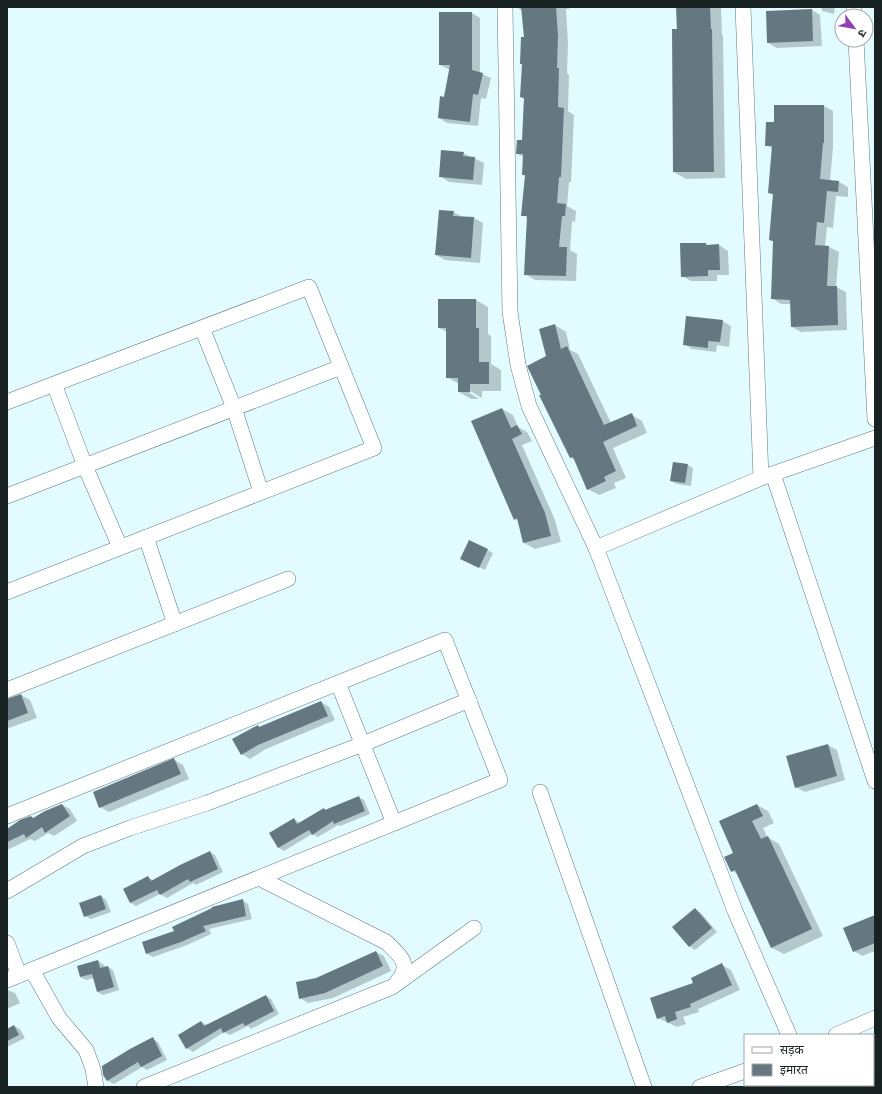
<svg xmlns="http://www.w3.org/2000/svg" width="882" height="1094" viewBox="0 0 882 1094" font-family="'Space Grotesk','Noto Sans Devanagari',sans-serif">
  <rect width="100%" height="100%" fill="#e1fbff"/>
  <g fill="#0003">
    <polygon points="516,7 569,7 569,9 566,9 568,43 567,73 569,75 568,111 574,115 571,182 569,182 567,206 576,211 575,222 572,221 570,250 577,254 576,281 535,280 525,274 528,218 523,215 526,176 523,175 524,157 517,154 523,141 524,99 521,97 523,65 521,64 525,38 523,11"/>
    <polygon points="677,7 721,7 722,35 723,36 725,178 686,179 674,172"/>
    <polygon points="822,7 835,7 834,14 822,11"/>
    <polygon points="812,10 820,15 822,46 777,48 768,43"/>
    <polygon points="440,13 472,13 480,18 480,73 491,78 486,99 481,98 478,126 447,123 439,118 450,70 440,65"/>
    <polygon points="824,106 833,111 833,147 830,181 839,182 848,187 848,197 836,196 833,228 827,227 825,246 829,247 839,252 836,287 846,292 847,330 801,332 792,327 791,304 781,304 772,298 774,242 770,240 774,195 769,193 773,149 766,145 775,123"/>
    <polygon points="463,153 484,163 482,185 449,182 440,176"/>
    <polygon points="453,212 463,217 474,218 483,223 480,263 445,260 436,255"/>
    <polygon points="706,244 709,246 719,245 728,251 729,275 717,275 717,281 691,281 682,276"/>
    <polygon points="476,300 488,307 488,334 491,336 491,364 501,370 501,391 482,391 482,398 470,391 470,393 479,399 471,399 459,392 459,384 447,377 447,332 439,328"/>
    <polygon points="722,321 731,326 729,347 717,345 716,352 692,349 684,344"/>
    <polygon points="555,325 566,332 570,350 578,354 611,423 632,415 642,421 647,433 613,448 626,478 614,483 616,488 599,495 588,489 575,460 571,458 542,395 547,357"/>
    <polygon points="502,409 513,415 518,427 527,432 532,441 522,445 555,520 561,542 535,549 524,543 519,521 515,519"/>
    <polygon points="688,465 693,468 691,486 677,484 671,481"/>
    <polygon points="487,550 493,553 485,570 467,561"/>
    <polygon points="21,695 30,700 37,718 9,728 7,727 7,699"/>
    <polygon points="321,702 329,707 335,720 266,749 250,759 242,754 260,728"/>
    <polygon points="828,745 837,750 845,780 805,792 796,787"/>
    <polygon points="174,760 183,765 189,779 109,812 100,807"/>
    <polygon points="358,797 364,800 370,814 340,826 338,825 318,837 312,834 284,851 279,848 270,834 294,819 300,823 324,809 326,810"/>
    <polygon points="62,805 70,809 77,821 54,836 48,833 35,841 30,839 7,850 7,827 10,829 31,817 34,819"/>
    <polygon points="757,805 768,811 774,823 763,828 767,837 779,844 823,936 784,954 772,948 738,874 732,871 734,853"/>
    <polygon points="210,852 215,855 223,872 196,885 193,883 167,898 160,894 136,906 131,903 124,889 148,877 154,881"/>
    <polygon points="101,896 106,900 111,912 91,919 85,916"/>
    <polygon points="242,900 248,904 252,919 209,929 211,934 187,945 153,957 147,954 175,932"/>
    <polygon points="695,909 701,913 717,932 695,950 689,946"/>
    <polygon points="875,916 875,951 862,956 854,951"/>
    <polygon points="376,952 384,956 391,971 333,998 308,1003 300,998 317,979"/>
    <polygon points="98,961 104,965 105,967 108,967 113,970 119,990 103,995 98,992 94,978 86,980 80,977"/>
    <polygon points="722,965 731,970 740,990 698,1009 699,1012 683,1017 686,1024 677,1027 658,1018"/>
    <polygon points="7,990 15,993 20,1003 9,1008 7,1007"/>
    <polygon points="266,996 271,999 279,1014 251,1029 248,1026 230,1035 224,1032 193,1052 187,1048 201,1022 207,1025"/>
    <polygon points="14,1026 20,1029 25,1038 7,1047 7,1030"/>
    <polygon points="153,1039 158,1042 167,1060 147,1070 142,1067 114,1084 108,1081 104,1074"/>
  </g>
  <g fill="#657882">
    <polygon points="521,7 556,7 558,36 557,68 559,68 558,107 564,108 561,177 559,177 557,203 566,204 565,216 562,216 559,247 567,247 566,276 524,275 527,216 521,216 525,175 522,175 523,154 516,154 517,140 522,140 524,98 520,97 522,64 520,64 521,37 524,37"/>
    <polygon points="676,7 710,7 711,29 712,29 714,172 673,172 672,29 677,29"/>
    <polygon points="812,9 813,41 767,43 766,11"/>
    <polygon points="439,12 472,12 472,70 483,73 478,95 473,94 470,122 438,118 440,96 444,97 450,65 439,65"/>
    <polygon points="774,105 824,105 824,143 823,143 820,179 839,181 838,192 827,191 824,223 817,222 815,245 829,246 827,286 837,286 838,325 791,327 790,300 771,299 773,241 769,240 773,194 768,193 772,146 765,146 766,122 774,122"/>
    <polygon points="441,150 464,152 463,156 475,157 473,180 439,177"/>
    <polygon points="439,210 454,211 453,216 474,217 471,258 435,255"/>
    <polygon points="680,243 706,243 706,245 719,244 720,270 708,270 708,276 681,277"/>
    <polygon points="438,299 476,299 476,328 479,328 479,362 489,362 489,384 470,384 470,392 458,392 458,378 446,378 446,328 438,328"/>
    <polygon points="686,316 723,320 720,342 708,341 708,348 683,345"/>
    <polygon points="555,324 561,349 567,346 604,425 632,413 637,426 603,442 616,471 604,477 606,481 587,490 573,457 570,458 539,395 541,395 527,366 546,356 539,329"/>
    <polygon points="502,408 511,428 517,425 522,434 512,439 545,513 551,536 523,543 517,518 514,520 471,421"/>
    <polygon points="673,462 688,464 685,483 670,481"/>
    <polygon points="469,540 488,549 479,568 460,559"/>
    <polygon points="21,694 28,713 7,721 7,699"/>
    <polygon points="321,701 328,716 258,745 241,755 232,739 258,725 259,727"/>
    <polygon points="828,744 837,776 795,788 786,756"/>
    <polygon points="174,758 181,774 99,808 93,792"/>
    <polygon points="359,796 365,811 334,824 333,821 312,835 309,830 278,848 269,833 294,818 297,824 324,808 325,810"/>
    <polygon points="62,804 70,816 45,833 42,827 26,838 24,834 7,842 7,829 20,820 31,816 33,818 45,811"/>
    <polygon points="757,804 763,816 752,821 761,839 768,836 812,929 771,948 735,870 731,872 724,857 733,853 719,821"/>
    <polygon points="210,851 218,869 190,882 188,879 160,895 157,890 130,903 123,889 148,876 151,881 180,865"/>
    <polygon points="101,895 106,909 84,917 79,903"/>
    <polygon points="243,899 246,916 203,926 206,931 181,942 146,954 142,942 174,931 172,927 212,908 212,907"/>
    <polygon points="695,908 712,928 689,947 672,927"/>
    <polygon points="875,915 875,943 853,952 843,928"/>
    <polygon points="376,951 383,966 325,993 299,999 296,982 316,978"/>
    <polygon points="98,960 100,968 108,966 114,987 97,992 92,974 80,977 77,966"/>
    <polygon points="722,963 732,985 690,1004 691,1007 675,1012 677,1019 667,1023 665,1016 657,1019 650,998 693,983 691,978"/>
    <polygon points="266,995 274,1011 245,1026 243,1023 223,1033 221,1028 186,1049 178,1035 201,1021 204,1026"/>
    <polygon points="14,1025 19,1035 7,1041 7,1029"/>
    <polygon points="153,1037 162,1056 141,1067 138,1062 107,1081 103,1075 102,1066 130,1049"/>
  </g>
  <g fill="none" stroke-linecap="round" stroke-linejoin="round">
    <g stroke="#627a7d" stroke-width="16">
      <g id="minor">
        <polyline points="505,7 510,312 518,365 529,406 596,548 761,478"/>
        <polyline points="743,7 761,478 875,438"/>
        <polyline points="854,7 854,16"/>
        <polyline points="856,40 875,419"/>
        <polyline points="202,328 234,408 261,492"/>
        <polyline points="54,384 85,466 120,547"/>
        <polyline points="7,402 309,287 374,448 7,592"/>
        <polyline points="773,474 875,781"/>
        <polyline points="7,496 341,367"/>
        <polyline points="146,537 175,624"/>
        <polyline points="596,548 735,911 789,1035"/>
        <polyline points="338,683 394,823"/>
        <polyline points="7,690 288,579"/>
        <polyline points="540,792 644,1087"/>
        <polyline points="7,816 445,640 500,780 7,980"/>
        <path d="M259,878l127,64c13,12 27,23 11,40"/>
        <polyline points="7,891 83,846 130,828 207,803 363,744 469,700"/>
        <polyline points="7,943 19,975"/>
        <polyline points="32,970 59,1018 86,1050 93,1069 96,1087"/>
        <polyline points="836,1035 875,1018"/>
        <polyline points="809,1085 809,1087"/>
        <polyline points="144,1087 392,987 474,928"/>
        <polyline points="700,1087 745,1071"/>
      </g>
    </g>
    <use href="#minor" stroke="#fff" stroke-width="15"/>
  </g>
  <rect width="882" height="1094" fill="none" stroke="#182223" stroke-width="16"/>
  <rect x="744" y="1034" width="130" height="52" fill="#ffffff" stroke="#a3a7a7"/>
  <rect x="752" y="1047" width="20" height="6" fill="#ffffff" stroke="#a3a7a7"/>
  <text x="780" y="1054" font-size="12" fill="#182223">सड़क</text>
  <rect x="752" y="1064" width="20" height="12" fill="#657882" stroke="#a3a7a7"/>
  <text x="780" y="1074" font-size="12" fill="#182223">इमारत</text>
  <g transform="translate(854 28) rotate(122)"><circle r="19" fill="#ffffff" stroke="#a3a7a7"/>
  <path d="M0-3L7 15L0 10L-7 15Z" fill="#8e41b2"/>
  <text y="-6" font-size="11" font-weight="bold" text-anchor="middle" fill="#182223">उ</text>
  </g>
</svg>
